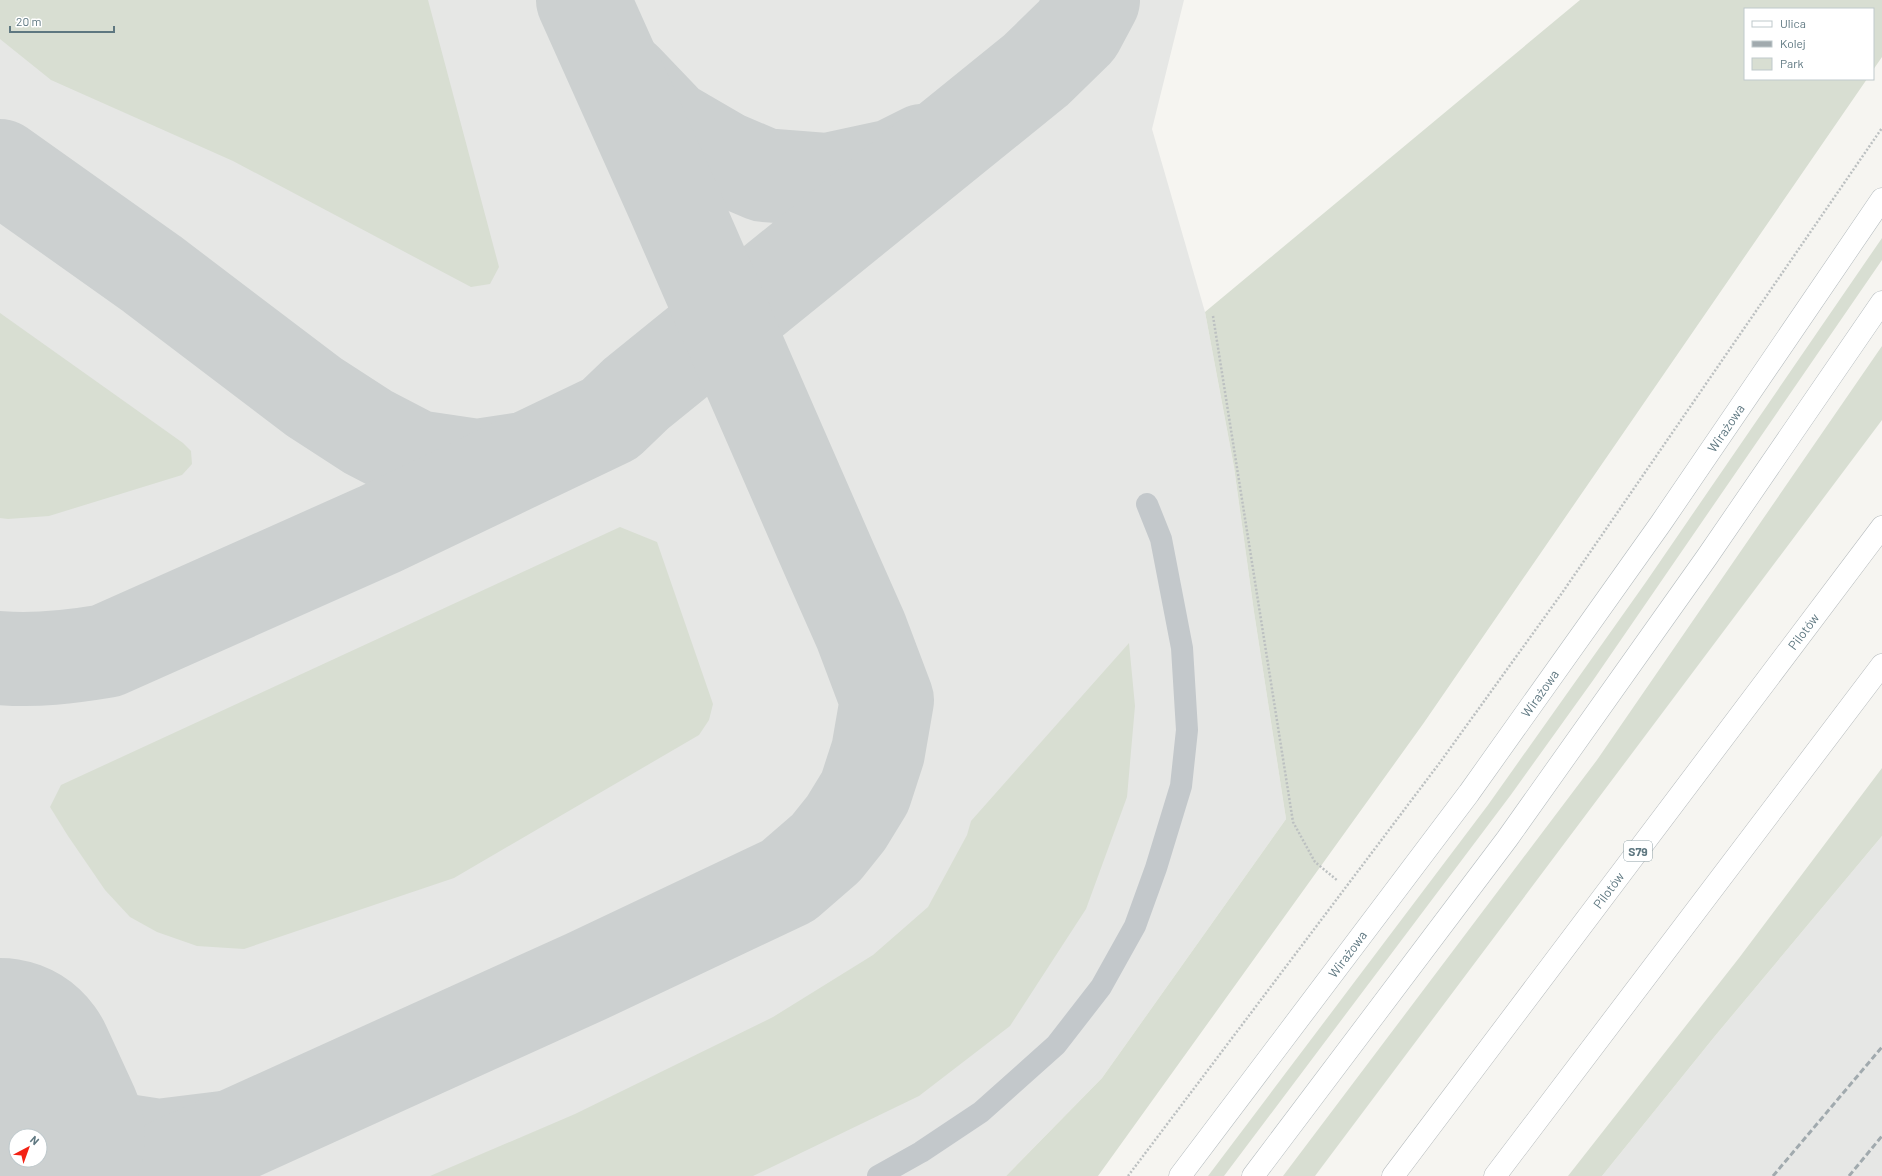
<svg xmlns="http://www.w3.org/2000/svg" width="1882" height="1176" viewBox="0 0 1882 1176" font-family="Barlow,sans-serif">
  <rect width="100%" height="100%" fill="#f6f5f1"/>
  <g fill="#e6e7e5" fill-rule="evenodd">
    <path d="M0,0h1184l-32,129 53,183 29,155 20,145 32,207 -184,259 -96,98h-1006zM16,1136h24v24h-24z"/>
    <polygon points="1882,836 1882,1176 1602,1176 1715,1036"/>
  </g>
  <g fill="#d8ded2">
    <polygon points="0,0 428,0 499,267 490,284 471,287 233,161 51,80 0,39"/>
    <polygon points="1580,0 1882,0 1882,57 1873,70 1873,9 1745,9 1745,79 1867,79 1423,724 1098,1176 1006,1176 1102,1078 1286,819 1254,612 1234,467 1205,312"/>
    <polygon points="1882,238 1882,260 1594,679 1510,796 1224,1176 1208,1176 1488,805 1646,582"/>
    <polygon points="0,313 183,443 191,451 192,464 182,475 49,516 8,519 0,518"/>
    <polygon points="1882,346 1882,420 1315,1176 1283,1176 1597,760"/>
    <polygon points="620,527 657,542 713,704 709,720 699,735 454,878 244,949 197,946 157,932 130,917 105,890 68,836 50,807 61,785"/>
    <polygon points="1129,643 1135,706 1127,797 1086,909 1010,1026 919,1096 753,1176 430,1176 575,1114 773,1017 873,955 928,907 967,835 971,821"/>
    <polygon points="1882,768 1882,836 1715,1036 1602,1176 1568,1176 1739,958"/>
  </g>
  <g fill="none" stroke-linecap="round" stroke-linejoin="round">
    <g stroke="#ccd0d0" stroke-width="94">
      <polyline points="625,80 669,126 724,158 764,175 828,180 893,166 923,151"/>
      <polyline points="0,166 152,274 314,397 368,432 416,457 477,466 524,459"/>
      <path d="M0,658c36,3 70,-1 106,-7l274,-122 230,-110 26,-25 400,-324 41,-40 16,-30"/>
      <polyline points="0,1060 66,1119 100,1137 159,1146 224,1138"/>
      <polyline points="146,1176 585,977 788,881 826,848 846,823 865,792 878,752 887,700 861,631 830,561 673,201 583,0"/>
    </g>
    <polyline stroke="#ccd0d0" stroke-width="234" points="0,1075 28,1136"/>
    <g stroke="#b3babd" stroke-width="23">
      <g id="major">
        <path id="s1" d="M1180,1176l289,-383 192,-270 221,-324"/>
        <polyline points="1253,1176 1507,839 1707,557 1882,302"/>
      </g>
    </g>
    <g stroke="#b5babc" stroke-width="23">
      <g id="highway">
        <path id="s2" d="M1393,1176l489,-649"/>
        <polyline points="1495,1176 1882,665"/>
      </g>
    </g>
    <g stroke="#bcc0c1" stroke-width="2.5" stroke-dasharray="2 2" stroke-linecap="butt">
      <polyline points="1213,316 1293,822 1315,862 1338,881"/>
      <polyline points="1128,1176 1441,761 1562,593 1882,128"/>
    </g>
    <polyline stroke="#c3c8cb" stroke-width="22" points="878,1176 921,1152 981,1112 1056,1045 1101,987 1135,926 1156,868 1181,786 1187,730 1182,648 1161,539 1147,504"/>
    <use href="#major" stroke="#fff" stroke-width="22"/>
    <use href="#highway" stroke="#fff" stroke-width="22"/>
    <g stroke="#a1aaae" stroke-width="3" stroke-dasharray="6 3" stroke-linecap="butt">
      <polyline points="1773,1176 1882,1047"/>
      <polyline points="1849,1176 1882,1136"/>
    </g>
  </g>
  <g text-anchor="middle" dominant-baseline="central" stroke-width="4" stroke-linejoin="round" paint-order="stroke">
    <rect fill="#fff" stroke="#8ea0a6" stroke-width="1" x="1624" y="841" width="28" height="20" rx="3"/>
    <g font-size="12" font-weight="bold" fill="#5e7780">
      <text x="1638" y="851">S79</text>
    </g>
    <g font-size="13" fill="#5e7780" stroke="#fff">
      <text stroke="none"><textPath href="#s1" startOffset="926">Wirażowa</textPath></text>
      <text stroke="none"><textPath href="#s2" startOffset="682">Pilotów</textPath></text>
      <text stroke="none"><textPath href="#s1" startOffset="602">Wirażowa</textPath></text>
      <text stroke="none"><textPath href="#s2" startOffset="358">Pilotów</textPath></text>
      <text stroke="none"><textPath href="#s1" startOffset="278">Wirażowa</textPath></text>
    </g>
  </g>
  <rect x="1744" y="8" width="130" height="72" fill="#ffffff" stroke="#bfc9cc"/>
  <rect x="1752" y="21" width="20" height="6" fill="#ffffff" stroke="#bfc9cc"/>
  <text x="1780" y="28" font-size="12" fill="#5e7780">Ulica</text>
  <rect x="1752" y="41" width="20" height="6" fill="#a1aaae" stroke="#bfc9cc"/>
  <text x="1780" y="48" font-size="12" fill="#5e7780">Kolej</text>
  <rect x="1752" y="58" width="20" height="12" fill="#d8ded2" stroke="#bfc9cc"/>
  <text x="1780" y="68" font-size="12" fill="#5e7780">Park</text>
  <g transform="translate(28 1148) rotate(41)"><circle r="19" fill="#ffffff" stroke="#bfc9cc"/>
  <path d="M0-3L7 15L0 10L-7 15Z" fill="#f32214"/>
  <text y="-6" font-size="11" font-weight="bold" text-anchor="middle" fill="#5e7780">N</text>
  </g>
  <path d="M10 26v6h104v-6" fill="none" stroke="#5e7780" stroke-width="2"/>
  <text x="16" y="26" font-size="12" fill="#5e7780" stroke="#ffffff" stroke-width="3" paint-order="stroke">20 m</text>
</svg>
